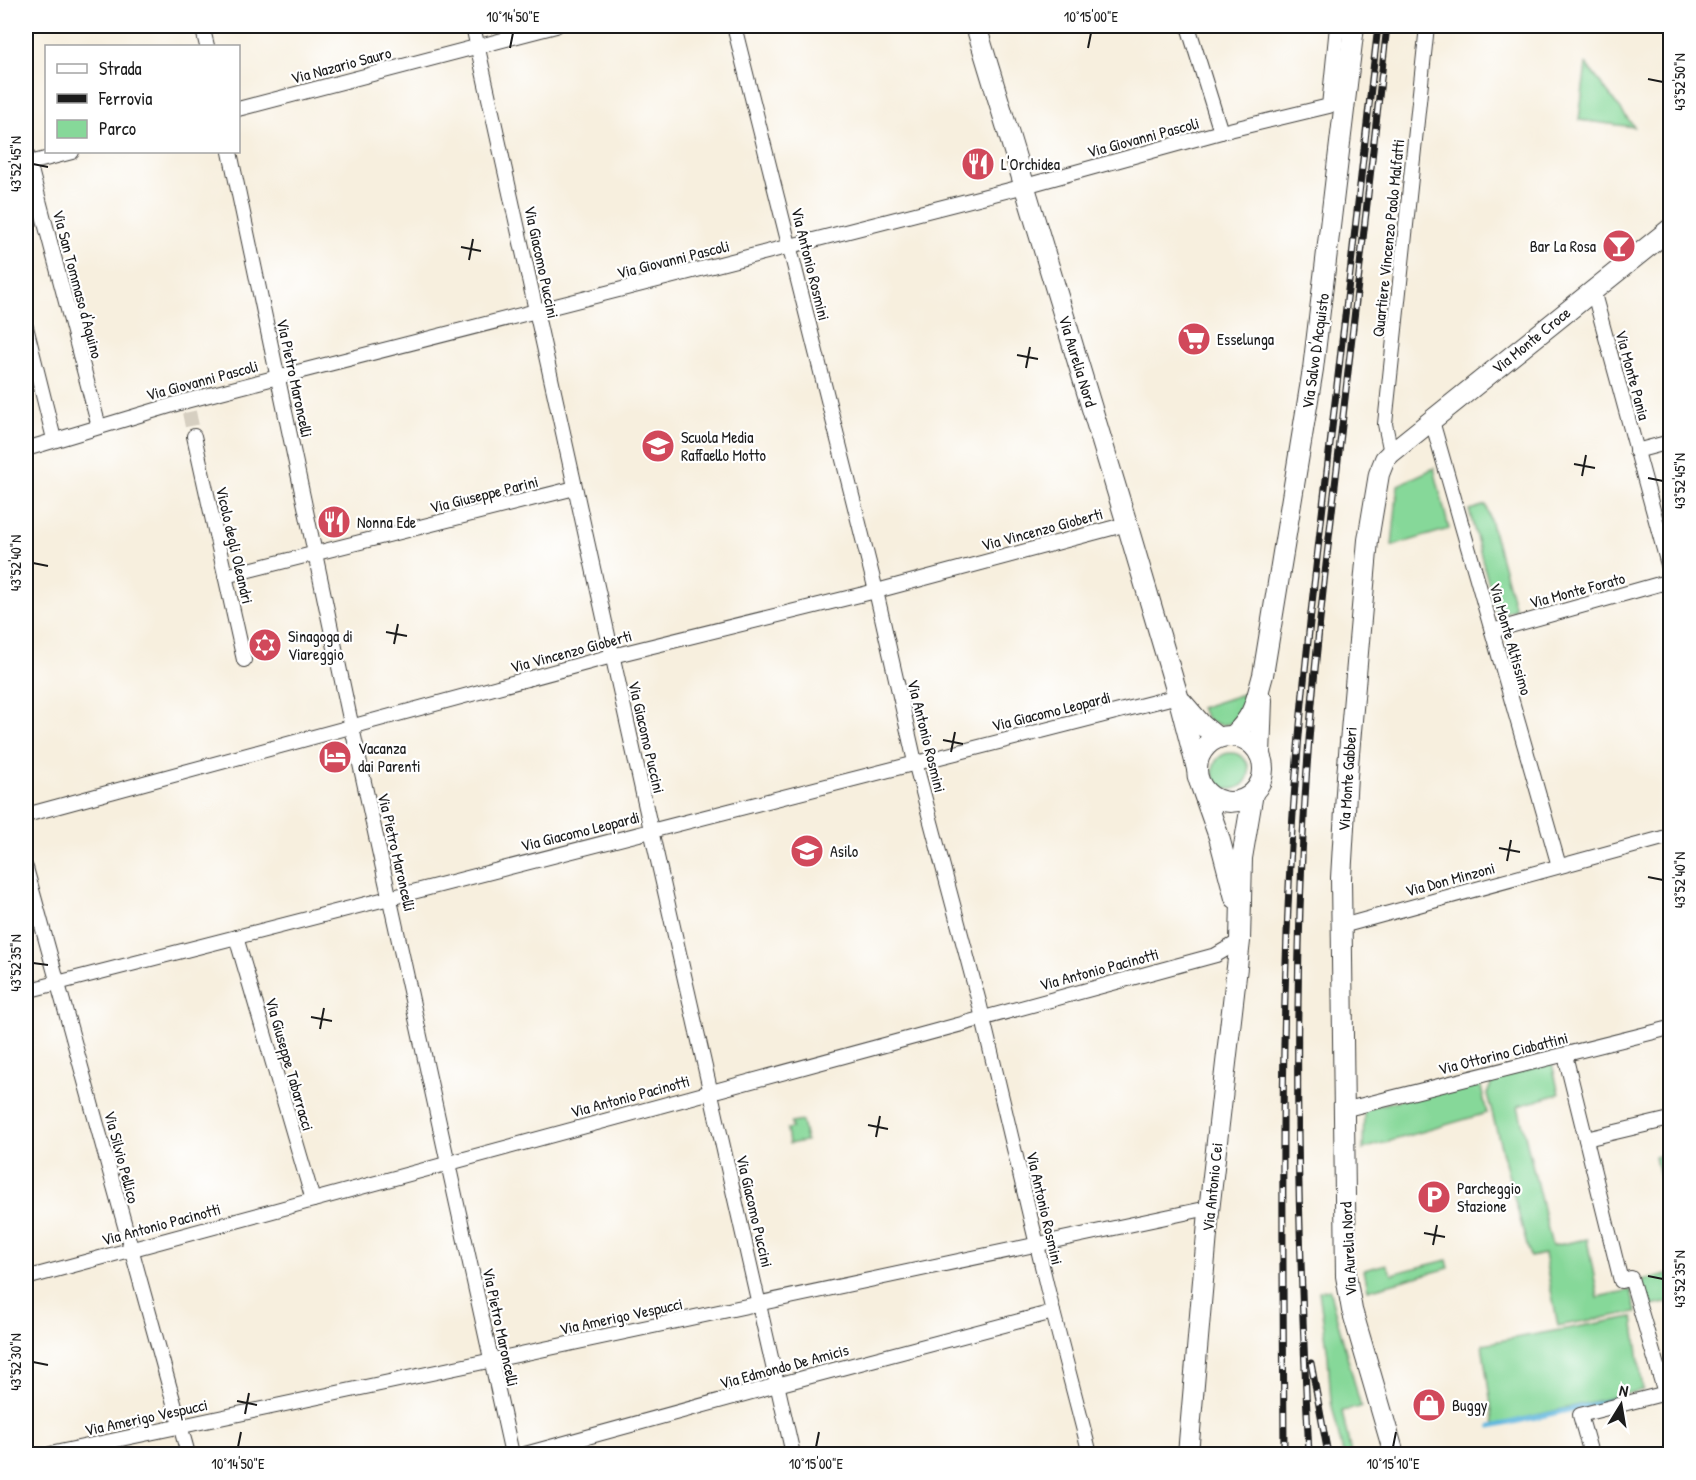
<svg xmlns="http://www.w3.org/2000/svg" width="1696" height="1480" viewBox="0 0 1696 1480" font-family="'Patrick Hand',sans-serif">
  <rect width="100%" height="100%" fill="#fff"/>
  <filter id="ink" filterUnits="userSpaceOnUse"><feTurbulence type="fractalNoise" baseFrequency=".0167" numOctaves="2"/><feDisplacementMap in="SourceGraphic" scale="12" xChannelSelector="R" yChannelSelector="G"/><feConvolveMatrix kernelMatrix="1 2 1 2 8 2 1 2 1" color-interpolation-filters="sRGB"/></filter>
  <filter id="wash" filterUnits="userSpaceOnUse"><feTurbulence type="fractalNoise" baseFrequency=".008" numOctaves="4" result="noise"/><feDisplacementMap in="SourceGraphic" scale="24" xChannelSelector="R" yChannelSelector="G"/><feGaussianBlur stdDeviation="1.35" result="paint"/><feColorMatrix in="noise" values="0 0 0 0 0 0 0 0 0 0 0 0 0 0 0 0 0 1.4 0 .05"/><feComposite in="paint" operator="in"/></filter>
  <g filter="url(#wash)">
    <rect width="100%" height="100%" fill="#f7efde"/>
    <g fill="#86d899" stroke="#517a5a" stroke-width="1.5">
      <polygon points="1586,64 1634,127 1579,120"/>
      <polygon points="1434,468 1449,529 1392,546 1398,485"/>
      <polygon points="1486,505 1515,609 1497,615 1469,510"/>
      <polygon points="1249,692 1244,712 1233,723 1220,725 1208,720 1200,708"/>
      <circle cx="1231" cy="771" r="18"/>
      <polygon points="1552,1063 1559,1094 1518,1106 1552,1246 1587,1239 1598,1297 1631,1290 1636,1312 1558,1326 1544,1254 1530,1257 1487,1094 1494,1078"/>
      <polygon points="1479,1079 1487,1113 1363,1149 1364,1109"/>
      <polygon points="802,1121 806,1141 789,1144 787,1129 792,1128 791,1123"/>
      <polygon points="1670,1153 1670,1225 1655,1157"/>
      <polygon points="1447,1260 1449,1268 1368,1290 1364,1270 1386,1264 1392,1274"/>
      <polygon points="1670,1273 1670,1302 1647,1307 1642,1281"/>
      <polygon points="1329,1289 1361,1407 1342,1411 1351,1454 1343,1454 1331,1402 1328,1356 1319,1291"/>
      <polygon points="1633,1317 1643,1390 1494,1425 1482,1344"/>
    </g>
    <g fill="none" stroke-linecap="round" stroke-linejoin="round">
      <polyline stroke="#61b7de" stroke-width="5" points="1491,1427 1618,1399"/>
    </g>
  </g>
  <g filter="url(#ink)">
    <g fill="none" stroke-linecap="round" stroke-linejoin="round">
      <polyline stroke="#d6cfc1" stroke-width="14" stroke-dasharray="14 7" stroke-linecap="butt" points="189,412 194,436"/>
      <g stroke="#3d3c39" stroke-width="16">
        <g id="street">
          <polyline points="202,26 207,46"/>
          <polyline points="473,26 651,830 793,1454"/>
          <polyline points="734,26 876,591 915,762 979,1002 1053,1312 1090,1454"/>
          <polyline points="1188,26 1221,132"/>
          <polyline points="238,109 556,26"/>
          <polyline points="26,151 99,427"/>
          <polyline points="230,152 349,714 512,1454"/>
          <polyline points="26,164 72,152"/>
          <polyline points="1593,290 1670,572"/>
          <polyline points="26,327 54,439"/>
          <polyline points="1432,421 1559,866"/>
          <polyline points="194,436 244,660"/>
          <polyline points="26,449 186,401 278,377 1025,186 1221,132 1329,106 1337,26"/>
          <polyline points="1636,451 1670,442"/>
          <polyline points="1391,453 1385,424 1427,26"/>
          <polyline points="225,576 575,488"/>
          <polyline points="1492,631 1670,581"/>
          <polyline points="26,815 612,656 884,589 1127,524"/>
          <polyline points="26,868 188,1454"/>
          <polyline points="1342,926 1670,836"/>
          <polyline points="236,937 313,1200"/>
          <polyline points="26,991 1178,696"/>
          <polyline points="1565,1055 1621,1281 1631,1278 1665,1393"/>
          <polyline points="1343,1110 1670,1028"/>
          <polyline points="1586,1139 1670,1119"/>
          <polyline points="26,1278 1216,955 1240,941"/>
          <polyline points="50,1454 1199,1210"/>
          <polyline points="525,1454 777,1385 1053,1312"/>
          <polyline points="1591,1454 1580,1415 1670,1392"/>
        </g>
      </g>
      <g stroke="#3d3c39" stroke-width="22">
        <g id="secondary">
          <polyline points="976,26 1127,524 1178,696 1197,769"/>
          <polyline points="1182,702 1202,725 1218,738"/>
          <path d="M1233,736c22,-21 22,-33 30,-61l50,-306 41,-343"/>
          <circle cx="1230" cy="769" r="33"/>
          <polyline points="1260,755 1262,700"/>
          <polyline points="1201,786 1219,837 1235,898"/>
          <polyline points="1188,1454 1209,1211 1240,941 1242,858 1253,793"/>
          <polyline points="1394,1454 1352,1310 1346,1276 1341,878 1347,776 1368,540 1379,474 1385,459 1391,453 1670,229"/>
        </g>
      </g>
      <use href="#street" stroke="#fff" stroke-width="14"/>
      <use href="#secondary" stroke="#fff" stroke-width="20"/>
      <g stroke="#1c1c1c" stroke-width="7">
        <g id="rail">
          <polyline points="1311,1363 1328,1454"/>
          <path d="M1284,1454c-1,-218 -5,-437 10,-655 8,-112 21,-225 34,-337 17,-145 34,-291 50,-436"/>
          <path d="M1309,1454c-11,-218 -17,-437 -4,-655 7,-122 22,-244 36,-365 15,-136 31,-272 46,-408"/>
        </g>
      </g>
      <use href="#rail" stroke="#fff" stroke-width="4.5" stroke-dasharray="14" stroke-linecap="butt"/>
    </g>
  </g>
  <path fill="none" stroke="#1c1c1c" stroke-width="2" d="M510,48l3,-15M1088,48l3,-15M1648,79l15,3M33,164l15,3M461,247l20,4M469,260l4,-21M1017,355l21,4M1026,368l4,-21M1574,464l21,4M1582,476l4,-21M1648,478l15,3M33,563l15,3M386,632l21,4M394,644l4,-20M943,740l20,4M951,752l4,-20M1499,848l21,4M1507,861l4,-21M1648,877l15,3M33,963l15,2M311,1017l21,4M320,1029l4,-21M868,1125l20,4M876,1137l4,-21M1424,1233l21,4M1433,1245l4,-20M1648,1276l15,3M33,1362l15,3M237,1401l20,4M245,1414l4,-21M238,1447l3,-15M816,1447l3,-15M1393,1447l3,-15"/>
  <defs>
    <g id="restaurant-disc" transform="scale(1.725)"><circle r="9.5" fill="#d1495b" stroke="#fff"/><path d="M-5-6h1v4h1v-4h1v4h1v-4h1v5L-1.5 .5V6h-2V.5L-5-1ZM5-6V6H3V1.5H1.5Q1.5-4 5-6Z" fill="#fff"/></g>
    <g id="bar-disc" transform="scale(1.725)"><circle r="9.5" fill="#d1495b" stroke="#fff"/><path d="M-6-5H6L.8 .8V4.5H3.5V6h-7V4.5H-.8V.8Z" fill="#fff"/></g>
    <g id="supermarket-disc" transform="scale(1.725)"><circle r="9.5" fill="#d1495b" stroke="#fff"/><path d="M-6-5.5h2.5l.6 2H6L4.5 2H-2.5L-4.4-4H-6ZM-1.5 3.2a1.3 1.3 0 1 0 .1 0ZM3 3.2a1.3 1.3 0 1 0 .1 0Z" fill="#fff"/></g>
    <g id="school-disc" transform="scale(1.725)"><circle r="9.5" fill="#d1495b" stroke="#fff"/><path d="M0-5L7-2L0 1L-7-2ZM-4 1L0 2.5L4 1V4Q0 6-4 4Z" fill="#fff"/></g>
    <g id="synagogue-disc" transform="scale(1.725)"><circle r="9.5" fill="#d1495b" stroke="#fff"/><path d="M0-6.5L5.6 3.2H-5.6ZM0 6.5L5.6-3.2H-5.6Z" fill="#fff"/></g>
    <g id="hotel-disc" transform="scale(1.725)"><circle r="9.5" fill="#d1495b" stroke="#fff"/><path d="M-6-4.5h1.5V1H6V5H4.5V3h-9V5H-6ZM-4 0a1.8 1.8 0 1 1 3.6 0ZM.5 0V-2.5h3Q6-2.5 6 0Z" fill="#fff"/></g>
    <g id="parking-disc" transform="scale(1.725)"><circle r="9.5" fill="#d1495b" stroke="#fff"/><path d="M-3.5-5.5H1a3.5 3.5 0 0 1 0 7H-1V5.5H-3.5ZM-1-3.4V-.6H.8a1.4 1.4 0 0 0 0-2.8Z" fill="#fff"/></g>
    <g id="shop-disc" transform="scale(1.725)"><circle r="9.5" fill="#d1495b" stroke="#fff"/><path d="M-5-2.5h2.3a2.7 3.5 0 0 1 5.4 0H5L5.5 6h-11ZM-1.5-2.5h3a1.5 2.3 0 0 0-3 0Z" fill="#fff"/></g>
  </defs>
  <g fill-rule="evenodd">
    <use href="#restaurant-disc" x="978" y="164"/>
    <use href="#bar-disc" x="1619" y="246"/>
    <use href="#supermarket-disc" x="1194" y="339"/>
    <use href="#school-disc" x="658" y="446"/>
    <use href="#restaurant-disc" x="334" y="522"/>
    <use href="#synagogue-disc" x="265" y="645"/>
    <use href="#hotel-disc" x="335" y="757"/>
    <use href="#school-disc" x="807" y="851"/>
    <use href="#parking-disc" x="1434" y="1197"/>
    <use href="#shop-disc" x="1429" y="1405"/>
  </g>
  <g text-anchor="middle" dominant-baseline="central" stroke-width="4.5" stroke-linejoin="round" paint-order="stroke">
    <g font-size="16" fill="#1c1c1c" stroke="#fff">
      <text transform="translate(341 65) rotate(-15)">Via Nazario Sauro</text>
      <text transform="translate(1143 137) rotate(-15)">Via Giovanni Pascoli</text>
      <text transform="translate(1388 238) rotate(-84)">Quartiere Vincenzo Paolo Malfatti</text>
      <text transform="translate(673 259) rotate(-14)">Via Giovanni Pascoli</text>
      <text transform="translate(542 262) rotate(78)">Via Giacomo Puccini</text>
      <text transform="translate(811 264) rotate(76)">Via Antonio Rosmini</text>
      <text transform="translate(78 284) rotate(75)">Via San Tommaso d'Aquino</text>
      <text transform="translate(1531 340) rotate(-39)">Via Monte Croce</text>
      <text transform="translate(1315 351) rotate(-82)">Via Salvo D'Acquisto</text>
      <text transform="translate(1078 361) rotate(73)">Via Aurelia Nord</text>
      <text transform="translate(1633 375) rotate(75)">Via Monte Pania</text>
      <text transform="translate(295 378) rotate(78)">Via Pietro Maroncelli</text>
      <text transform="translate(202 380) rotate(-15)">Via Giovanni Pascoli</text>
      <text transform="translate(484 494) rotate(-14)">Via Giuseppe Parini</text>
      <text transform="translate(1042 529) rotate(-15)">Via Vincenzo Gioberti</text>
      <text transform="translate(235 545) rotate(77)">Vicolo degli Oleandri</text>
      <text transform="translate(1577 590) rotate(-15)">Via Monte Forato</text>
      <text transform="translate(1511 639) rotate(74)">Via Monte Altissimo</text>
      <text transform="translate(571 651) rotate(-15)">Via Vincenzo Gioberti</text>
      <text transform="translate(1051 711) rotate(-14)">Via Giacomo Leopardi</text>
      <text transform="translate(927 736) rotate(76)">Via Antonio Rosmini</text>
      <text transform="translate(647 737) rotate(77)">Via Giacomo Puccini</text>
      <text transform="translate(1347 779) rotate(-86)">Via Monte Gabberi</text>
      <text transform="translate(580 831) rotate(-14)">Via Giacomo Leopardi</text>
      <text transform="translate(397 852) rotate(77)">Via Pietro Maroncelli</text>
      <text transform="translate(1450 879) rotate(-15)">Via Don Minzoni</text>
      <text transform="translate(1099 969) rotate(-15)">Via Antonio Pacinotti</text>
      <text transform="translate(1503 1053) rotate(-14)">Via Ottorino Ciabattini</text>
      <text transform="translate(290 1064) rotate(74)">Via Giuseppe Tabarracci</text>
      <text transform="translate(630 1096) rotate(-15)">Via Antonio Pacinotti</text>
      <text transform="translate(122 1157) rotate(75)">Via Silvio Pellico</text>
      <text transform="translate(1212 1187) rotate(-84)">Via Antonio Cei</text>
      <text transform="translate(1045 1208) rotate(77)">Via Antonio Rosmini</text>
      <text transform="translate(755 1211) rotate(77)">Via Giacomo Puccini</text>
      <text transform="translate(161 1224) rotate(-15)">Via Antonio Pacinotti</text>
      <text transform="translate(1348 1249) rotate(-93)">Via Aurelia Nord</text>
      <text transform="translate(621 1316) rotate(-12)">Via Amerigo Vespucci</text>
      <text transform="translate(501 1327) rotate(78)">Via Pietro Maroncelli</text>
      <text transform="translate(784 1366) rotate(-15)">Via Edmondo De Amicis</text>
      <text transform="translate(146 1417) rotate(-12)">Via Amerigo Vespucci</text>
    </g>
    <g font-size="16" fill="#1c1c1c" stroke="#fff" text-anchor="start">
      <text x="1001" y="164">L'Orchidea</text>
      <text x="1596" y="246" text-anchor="end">Bar La Rosa</text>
      <text x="1217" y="339">Esselunga</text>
      <text x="681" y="437">Scuola Media<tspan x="681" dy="18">Raffaello Motto</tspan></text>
      <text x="357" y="522">Nonna Ede</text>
      <text x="288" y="636">Sinagoga di<tspan x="288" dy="18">Viareggio</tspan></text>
      <text x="358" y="748">Vacanza<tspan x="358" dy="18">dai Parenti</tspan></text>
      <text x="830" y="851">Asilo</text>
      <text x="1457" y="1188">Parcheggio<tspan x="1457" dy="18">Stazione</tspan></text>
      <text x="1452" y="1405">Buggy</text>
    </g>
  </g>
  <rect width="1696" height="1480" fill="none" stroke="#fff" stroke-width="66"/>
  <rect x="45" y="45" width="195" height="108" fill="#ffffff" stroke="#a4a4a4" stroke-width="1.5"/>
  <rect x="57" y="64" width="30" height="9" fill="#ffffff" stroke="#a4a4a4" stroke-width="1.5"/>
  <text x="99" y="75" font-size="18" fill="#1c1c1c">Strada</text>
  <rect x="57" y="94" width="30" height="9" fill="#1c1c1c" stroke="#a4a4a4" stroke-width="1.5"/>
  <text x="99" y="105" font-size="18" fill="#1c1c1c">Ferrovia</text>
  <rect x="57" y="120" width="30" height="18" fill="#86d899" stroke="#a4a4a4" stroke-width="1.5"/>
  <text x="99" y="135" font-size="18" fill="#1c1c1c">Parco</text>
  <g transform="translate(1621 1405) rotate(11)" stroke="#ffffff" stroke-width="4.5" paint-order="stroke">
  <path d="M0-4.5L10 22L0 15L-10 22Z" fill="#1c1c1c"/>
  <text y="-9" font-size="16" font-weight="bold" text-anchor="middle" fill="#1c1c1c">N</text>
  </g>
  <rect x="33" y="33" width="1630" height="1414" fill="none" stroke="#1c1c1c" stroke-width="2"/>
  <g font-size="15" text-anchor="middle" fill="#1c1c1c">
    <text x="513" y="22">10°14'50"E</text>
    <text x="1091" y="22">10°15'00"E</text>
    <text transform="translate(1680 82) rotate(-90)" y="5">43°52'50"N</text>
    <text transform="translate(16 164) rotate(-90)" y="5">43°52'45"N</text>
    <text transform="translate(1680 481) rotate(-90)" y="5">43°52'45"N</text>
    <text transform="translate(16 563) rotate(-90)" y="5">43°52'40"N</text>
    <text transform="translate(1680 880) rotate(-90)" y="5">43°52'40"N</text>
    <text transform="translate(16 963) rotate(-90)" y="5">43°52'35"N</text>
    <text transform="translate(1680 1279) rotate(-90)" y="5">43°52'35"N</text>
    <text transform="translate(16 1362) rotate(-90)" y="5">43°52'30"N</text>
    <text x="238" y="1469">10°14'50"E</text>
    <text x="816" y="1469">10°15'00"E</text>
    <text x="1393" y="1469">10°15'10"E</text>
  </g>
</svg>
